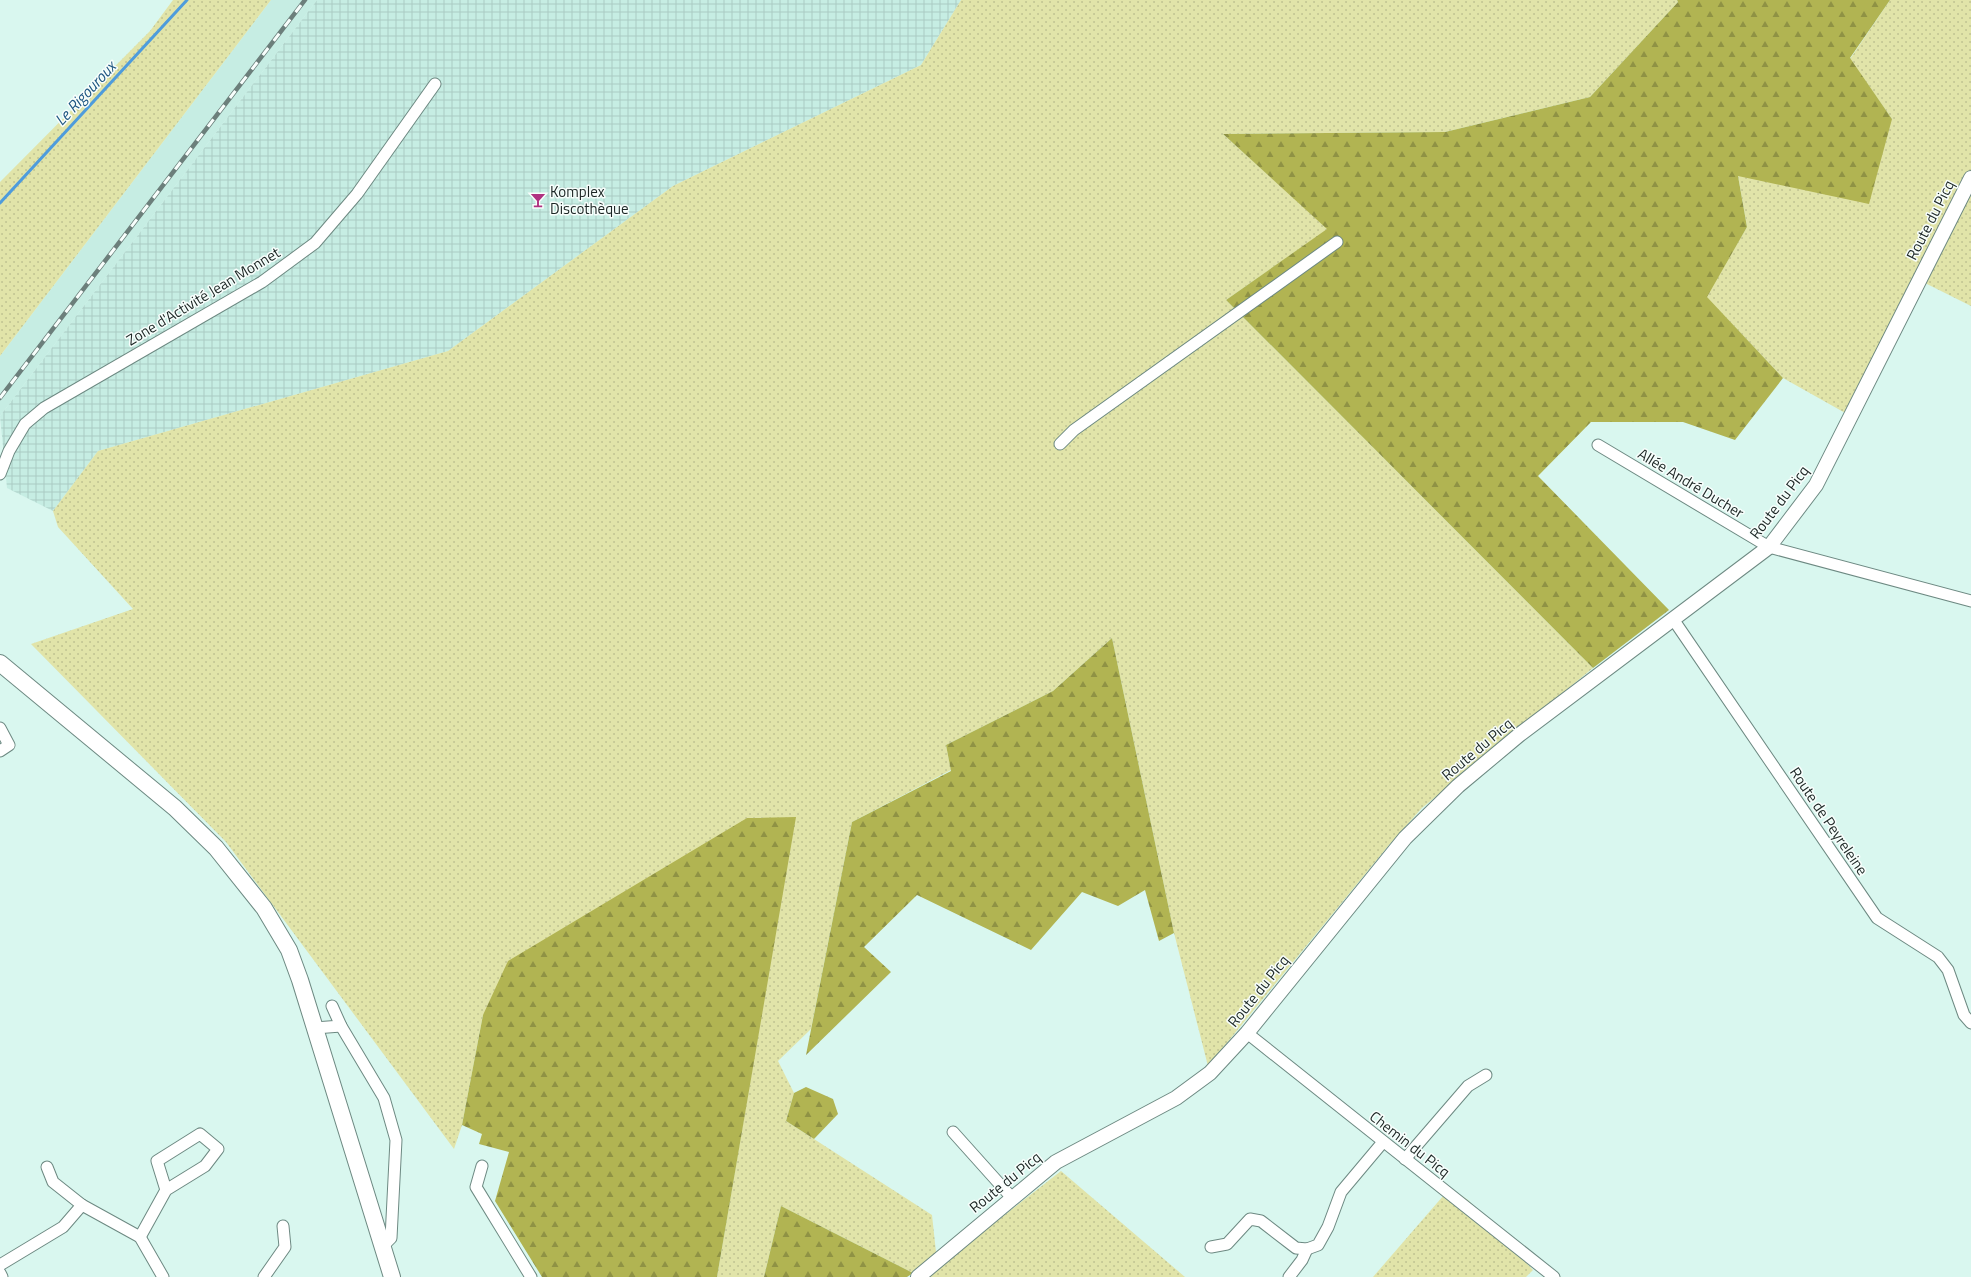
<svg xmlns="http://www.w3.org/2000/svg" width="1971" height="1277" viewBox="0 0 1971 1277" font-family="'Titillium Web',sans-serif">
  <defs>
    <pattern id="industrial-grid" width="8" height="8" patternUnits="userSpaceOnUse"><rect width="8" height="8" fill="#c6ede3"/><path d="M0 4h8M4 0v8" fill="none" stroke="#aacbc3"/></pattern>
    <pattern id="grass-dots" width="8" height="8" patternUnits="userSpaceOnUse"><rect width="8" height="8" fill="#e1e4a9"/><path d="M2 2h.1M6 6h.1" fill="none" stroke="#c0c391" stroke-width="1.8" stroke-linecap="round"/></pattern>
    <pattern id="forest-firs" width="22" height="20" patternUnits="userSpaceOnUse"><rect width="22" height="20" fill="#b1b452"/><path d="M5 1l3.5 6h-7zM16 11l3.5 6h-7z" fill="#8f9244"/></pattern>
  </defs>
  <rect width="100%" height="100%" fill="#d9f7ef"/>
  <polygon fill="#c6ede3" points="271,0 317,0 0,416 0,356"/>
  <polygon fill="url(#industrial-grid)" points="317,0 961,0 921,65 673,186 448,351 98,451 53,511 7,488 0,416"/>
  <g fill="url(#grass-dots)">
    <polygon points="173,0 271,0 0,356 0,182 150,31"/>
    <polygon points="961,0 1677,0 1678,2 1590,97 1445,132 1223,134 1328,229 1226,300 1593,668 1422,808 1389,845 1208,1066 1174,933 1112,638 1053,691 946,745 951,770 852,822 811,1029 778,1061 794,1093 786,1121 932,1215 936,1252 913,1273 781,1206 764,1277 717,1277 795,817 483,1015 462,1125 454,1149 226,842 31,644 133,609 58,527 53,511 98,451 448,351 673,186 921,65"/>
    <polygon points="1890,0 1971,0 1971,306 1925,283 1847,414 1783,378 1706,297 1747,227 1738,176 1892,119 1850,59"/>
    <polygon points="1061,1171 1185,1277 928,1277 943,1263"/>
    <polygon points="1450,1188 1468,1200 1533,1270 1526,1277 1373,1277"/>
  </g>
  <g fill="url(#forest-firs)">
    <polygon points="1677,0 1890,0 1850,58 1892,119 1869,204 1738,176 1747,227 1707,297 1783,378 1735,440 1683,422 1591,422 1538,476 1669,610 1593,668 1226,300 1327,229 1223,134 1445,132 1590,97 1678,2"/>
    <polygon points="1112,638 1174,933 1159,941 1145,890 1118,906 1082,892 1031,950 917,895 864,947 891,972 806,1055 852,822 951,771 946,745 1053,691"/>
    <polygon points="796,817 717,1277 542,1277 495,1201 509,1152 479,1144 482,1134 462,1125 483,1015 508,961 747,818"/>
    <polygon points="806,1087 833,1099 838,1114 814,1139 786,1121 794,1093"/>
    <polygon points="781,1206 913,1273 907,1277 764,1277"/>
  </g>
  <g fill="none" stroke-linecap="round" stroke-linejoin="round">
    <polyline stroke="#4e9cdc" stroke-width="3" points="0,203 187,0"/>
    <g stroke="#6d8982" stroke-width="13">
      <g id="minor">
        <polyline points="1060,444 1074,430 1337,242"/>
        <polyline points="1598,445 1769,547 1971,601"/>
        <polyline points="0,474 9,451 25,424 44,408 262,282 315,243 357,194 435,84"/>
        <polyline points="1673,619 1877,918 1938,957 1948,970 1964,1015 1971,1023"/>
        <polyline points="0,728 9,745 0,751"/>
        <polyline points="332,1006 341,1026 384,1098 396,1140 391,1238 387,1242 382,1244"/>
        <polyline points="315,1028 341,1026"/>
        <polyline points="1247,1033 1554,1277"/>
        <polyline points="953,1132 1013,1199"/>
        <polyline points="1405,1159 1468,1086 1486,1075"/>
        <polyline points="482,1166 476,1187 531,1277"/>
        <polyline points="47,1167 53,1182 82,1205"/>
        <polyline points="140,1237 166,1190 205,1166 218,1149 200,1134 157,1161 166,1190"/>
        <polyline points="1211,1247 1227,1244 1250,1219 1261,1221 1296,1248 1307,1249 1318,1245 1328,1227 1341,1192 1383,1142"/>
        <polyline points="0,1265 63,1227 82,1205 140,1237 163,1277"/>
        <polyline points="0,1273 2,1277"/>
        <polyline points="264,1277 285,1247 283,1226"/>
        <polyline points="1289,1277 1302,1260 1307,1249"/>
      </g>
    </g>
    <g stroke="#6d8982" stroke-width="16">
      <polyline id="tertiary" points="918,1277 1056,1162 1176,1098 1210,1073 1247,1033 1405,838 1458,786 1519,735 1769,547 1816,485 1971,178"/>
    </g>
    <g stroke="#6d8982" stroke-width="18">
      <polyline id="secondary" points="0,663 175,808 216,848 264,908 289,950 300,980 392,1277"/>
    </g>
    <use href="#minor" stroke="#fff" stroke-width="11"/>
    <use href="#tertiary" stroke="#fff" stroke-width="14"/>
    <use href="#secondary" stroke="#fff" stroke-width="16"/>
    <g stroke="#6c7f7b" stroke-width="4.5">
      <polyline id="rail" points="0,398 305,0"/>
    </g>
    <use href="#rail" stroke="#f8fefc" stroke-width="3" stroke-dasharray="9" stroke-linecap="butt"/>
  </g>
  <defs>
    <g id="bar-bare" transform="scale(1.2)"><path d="M-6-5H6L.8 .8V4.5H3.5V6h-7V4.5H-.8V.8Z" fill="#b03281" stroke="#f8fefc" stroke-width="2.5" paint-order="stroke"/></g>
  </defs>
  <g fill-rule="evenodd">
    <use href="#bar-bare" x="538" y="200"/>
  </g>
  <g text-anchor="middle" dominant-baseline="central" stroke-width="3" stroke-linejoin="round" paint-order="stroke">
    <g font-size="15" fill="#1b2624" stroke="#f8fefc" text-anchor="start">
      <text x="550" y="191">Komplex<tspan x="550" dy="17">Discothèque</tspan></text>
    </g>
    <g font-size="15" fill="#1b2624" stroke="#f8fefc">
      <text transform="translate(1930 220) rotate(-63)">Route du Picq</text>
      <text transform="translate(203 296) rotate(-31)">Zone d'Activité Jean Monnet</text>
      <text transform="translate(1691 483) rotate(31)">Allée André Ducher</text>
      <text transform="translate(1779 502) rotate(-53)">Route du Picq</text>
      <text transform="translate(1477 749) rotate(-40)">Route du Picq</text>
      <text transform="translate(1829 821) rotate(56)">Route de Peyreleine</text>
      <text transform="translate(1258 991) rotate(-51)">Route du Picq</text>
      <text transform="translate(1410 1144) rotate(38)">Chemin du Picq</text>
      <text transform="translate(1005 1182) rotate(-39)">Route du Picq</text>
    </g>
    <g font-size="16" font-style="italic" fill="#1f5782" stroke="#f8fefc">
      <text transform="translate(85 93) rotate(-47)">Le Rigouroux</text>
    </g>
  </g>
</svg>
